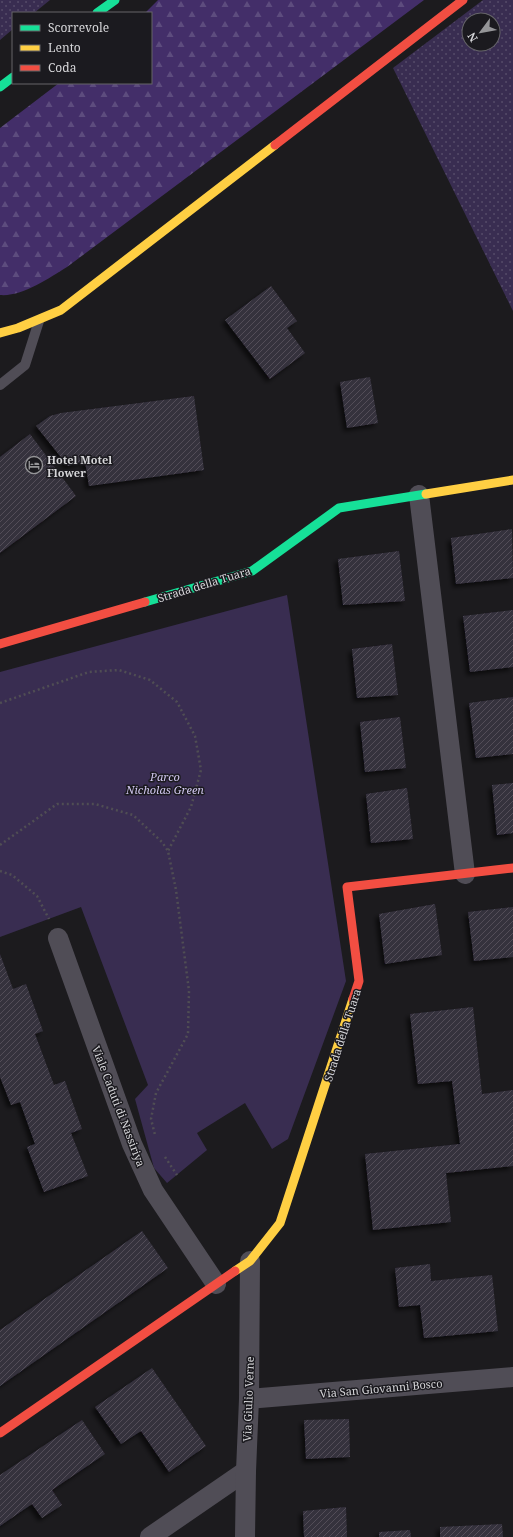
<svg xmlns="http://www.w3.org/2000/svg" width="513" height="1537" viewBox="0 0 513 1537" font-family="'Noto Serif',serif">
  <defs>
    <pattern id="grass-dots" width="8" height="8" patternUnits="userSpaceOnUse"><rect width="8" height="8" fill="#392d51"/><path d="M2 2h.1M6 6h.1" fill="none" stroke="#554b69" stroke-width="1.8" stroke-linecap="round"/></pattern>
    <pattern id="forest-firs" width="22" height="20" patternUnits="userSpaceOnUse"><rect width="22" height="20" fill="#432e69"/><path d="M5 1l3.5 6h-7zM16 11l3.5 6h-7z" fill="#5d4c7e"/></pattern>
    <pattern id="building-hatch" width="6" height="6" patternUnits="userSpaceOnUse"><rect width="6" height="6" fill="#35313e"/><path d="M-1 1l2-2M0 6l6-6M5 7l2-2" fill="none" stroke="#524e59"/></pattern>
    <filter id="shadow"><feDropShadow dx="-3.5" dy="3.5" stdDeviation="2" flood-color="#0009"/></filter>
  </defs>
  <rect width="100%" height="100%" fill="#1c1b1e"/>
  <g fill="url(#grass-dots)" fill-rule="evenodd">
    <polygon points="0,0 50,0 34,13 13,13 13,29 0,40"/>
    <path d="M483,0h30v311l-120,-243zM469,20h24v24h-24z"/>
  </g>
  <path fill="url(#forest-firs)" d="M158,0h266l-357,267c-18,11 -45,30 -67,28v-167l59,-45h92v-70h-6z"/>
  <polygon fill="#392d51" points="287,595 346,981 288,1139 272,1149 245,1103 197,1133 207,1150 167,1183 154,1168 135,1099 148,1085 81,907 0,937 0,672"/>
  <g fill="url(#building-hatch)" filter="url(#shadow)">
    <polygon points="271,286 297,321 287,328 305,353 270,379 225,320"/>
    <polygon points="370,377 378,423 347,428 340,382"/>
    <polygon points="194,396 204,470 89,486 85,461 68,466 36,426 50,416 61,413"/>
    <polygon points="30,434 76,496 0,553 0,457"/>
    <polygon points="512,529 513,578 456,584 451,538"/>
    <polygon points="399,551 405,601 343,605 338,559"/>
    <polygon points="513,610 513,667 470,672 463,616"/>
    <polygon points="392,644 398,695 357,698 352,649"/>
    <polygon points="513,697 513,754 476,758 469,703"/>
    <polygon points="400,717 406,768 365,772 360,722"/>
    <polygon points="513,783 513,833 497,835 492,785"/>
    <polygon points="407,788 413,839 371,843 366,794"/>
    <polygon points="435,904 442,955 385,964 379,914"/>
    <polygon points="513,907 513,957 474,961 468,912"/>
    <polygon points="0,954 13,989 26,984 43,1031 35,1034 54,1085 65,1081 82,1129 71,1133 88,1176 44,1192 27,1147 35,1144 20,1102 11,1105 0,1077"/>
    <polygon points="473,1007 482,1094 513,1090 513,1166 446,1173 451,1222 373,1230 365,1154 460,1144 452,1081 418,1084 410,1014"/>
    <polygon points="142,1231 168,1268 0,1386 0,1330"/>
    <polygon points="430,1264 431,1281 492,1275 498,1331 424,1338 420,1305 399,1307 395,1268"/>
    <polygon points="152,1368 206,1446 169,1472 141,1431 121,1444 95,1407"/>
    <polygon points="349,1419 350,1457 306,1459 304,1420"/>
    <polygon points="82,1420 105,1454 52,1490 62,1505 42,1518 32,1504 0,1526 0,1475"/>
    <polygon points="346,1507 347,1537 304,1537 303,1511"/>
    <polygon points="502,1524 503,1537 440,1537 440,1527"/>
    <polygon points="410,1530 411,1537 379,1537 379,1532"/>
  </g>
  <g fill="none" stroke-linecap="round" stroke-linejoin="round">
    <g stroke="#504e54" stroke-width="2.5" stroke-dasharray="2 3" stroke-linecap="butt">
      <polyline points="0,703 89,672 119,670 150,680 177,702 195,736 201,770 191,807 168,851"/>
      <polyline points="0,845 57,804 95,804 133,815 162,842 168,851 176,890 189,991 188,1034 156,1093 151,1119 155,1135"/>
      <polyline points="0,871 12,875 37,896 49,919"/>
      <polyline points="165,1157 177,1175"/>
    </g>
    <polyline stroke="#504d56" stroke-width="10" points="0,385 25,365 39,321"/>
    <g stroke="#504d56" stroke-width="20">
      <polyline points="419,495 465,874"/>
      <polyline points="58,938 132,1144 153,1190 216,1284"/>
      <polyline points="249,1399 513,1377"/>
      <polyline points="150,1537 246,1471"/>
      <polyline points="245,1537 246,1471 249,1399 250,1261"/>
    </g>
    <g stroke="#16e098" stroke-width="9">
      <polyline points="97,13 115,0"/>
      <polyline points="0,87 13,77"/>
      <polyline points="145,602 252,571 339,508 426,494"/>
    </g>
    <g stroke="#ffcf43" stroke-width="9">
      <polyline points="0,333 18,328 61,310 275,145"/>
      <polyline points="426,494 513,480"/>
      <polyline points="235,1271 250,1261 280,1223 353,999"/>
    </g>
    <g stroke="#f24e42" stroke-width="9">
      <polyline points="275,145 463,0"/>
      <polyline points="0,644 145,602"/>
      <polyline points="353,999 359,981 347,887 513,868"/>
      <polyline points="0,1433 235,1271"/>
    </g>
  </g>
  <defs>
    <g id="hotel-ring" transform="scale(0.9)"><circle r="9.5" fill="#1b1a1f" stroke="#959598" stroke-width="1.5"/><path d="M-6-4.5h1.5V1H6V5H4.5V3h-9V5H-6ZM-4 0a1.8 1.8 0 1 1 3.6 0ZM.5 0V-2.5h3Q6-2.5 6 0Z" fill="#959598"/></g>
  </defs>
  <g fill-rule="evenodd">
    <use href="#hotel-ring" x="34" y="465"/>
  </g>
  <g text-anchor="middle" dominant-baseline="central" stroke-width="3" stroke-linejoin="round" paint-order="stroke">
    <g font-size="11" font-weight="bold" fill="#d6d6d9" stroke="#1b1a1f" text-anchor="start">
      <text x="47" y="459">Hotel Motel<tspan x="47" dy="13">Flower</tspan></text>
    </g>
    <g font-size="11" fill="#d6d6d9" stroke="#1b1a1f">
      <text transform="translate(204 584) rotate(-17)">Strada della Tuara</text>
      <text transform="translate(342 1035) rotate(-72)">Strada della Tuara</text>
      <text transform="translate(119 1106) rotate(69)">Viale Caduti di Nassiriya</text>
      <text transform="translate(381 1388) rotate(-5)">Via San Giovanni Bosco</text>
      <text transform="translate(248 1399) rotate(-88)">Via Giulio Verne</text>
    </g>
    <g font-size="11" font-style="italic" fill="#d1c7ef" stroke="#1b1a1f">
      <text x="165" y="776">Parco<tspan x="165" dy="13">Nicholas Green</tspan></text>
    </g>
  </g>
  <rect x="12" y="12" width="140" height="72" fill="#1b1a1f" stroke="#666569"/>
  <rect x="20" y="25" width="20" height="6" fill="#16e098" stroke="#666569"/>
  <text x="48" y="32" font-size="12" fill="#d6d6d9">Scorrevole</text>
  <rect x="20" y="45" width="20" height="6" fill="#ffcf43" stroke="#666569"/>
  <text x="48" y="52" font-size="12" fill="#d6d6d9">Lento</text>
  <rect x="20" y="65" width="20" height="6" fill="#f24e42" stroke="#666569"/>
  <text x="48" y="72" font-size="12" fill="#d6d6d9">Coda</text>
  <g transform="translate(481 32) rotate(238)"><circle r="19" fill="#1b1a1f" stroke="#666569"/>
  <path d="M0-3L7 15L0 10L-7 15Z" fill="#959598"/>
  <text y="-6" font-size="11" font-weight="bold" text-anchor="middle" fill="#d6d6d9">N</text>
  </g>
</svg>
